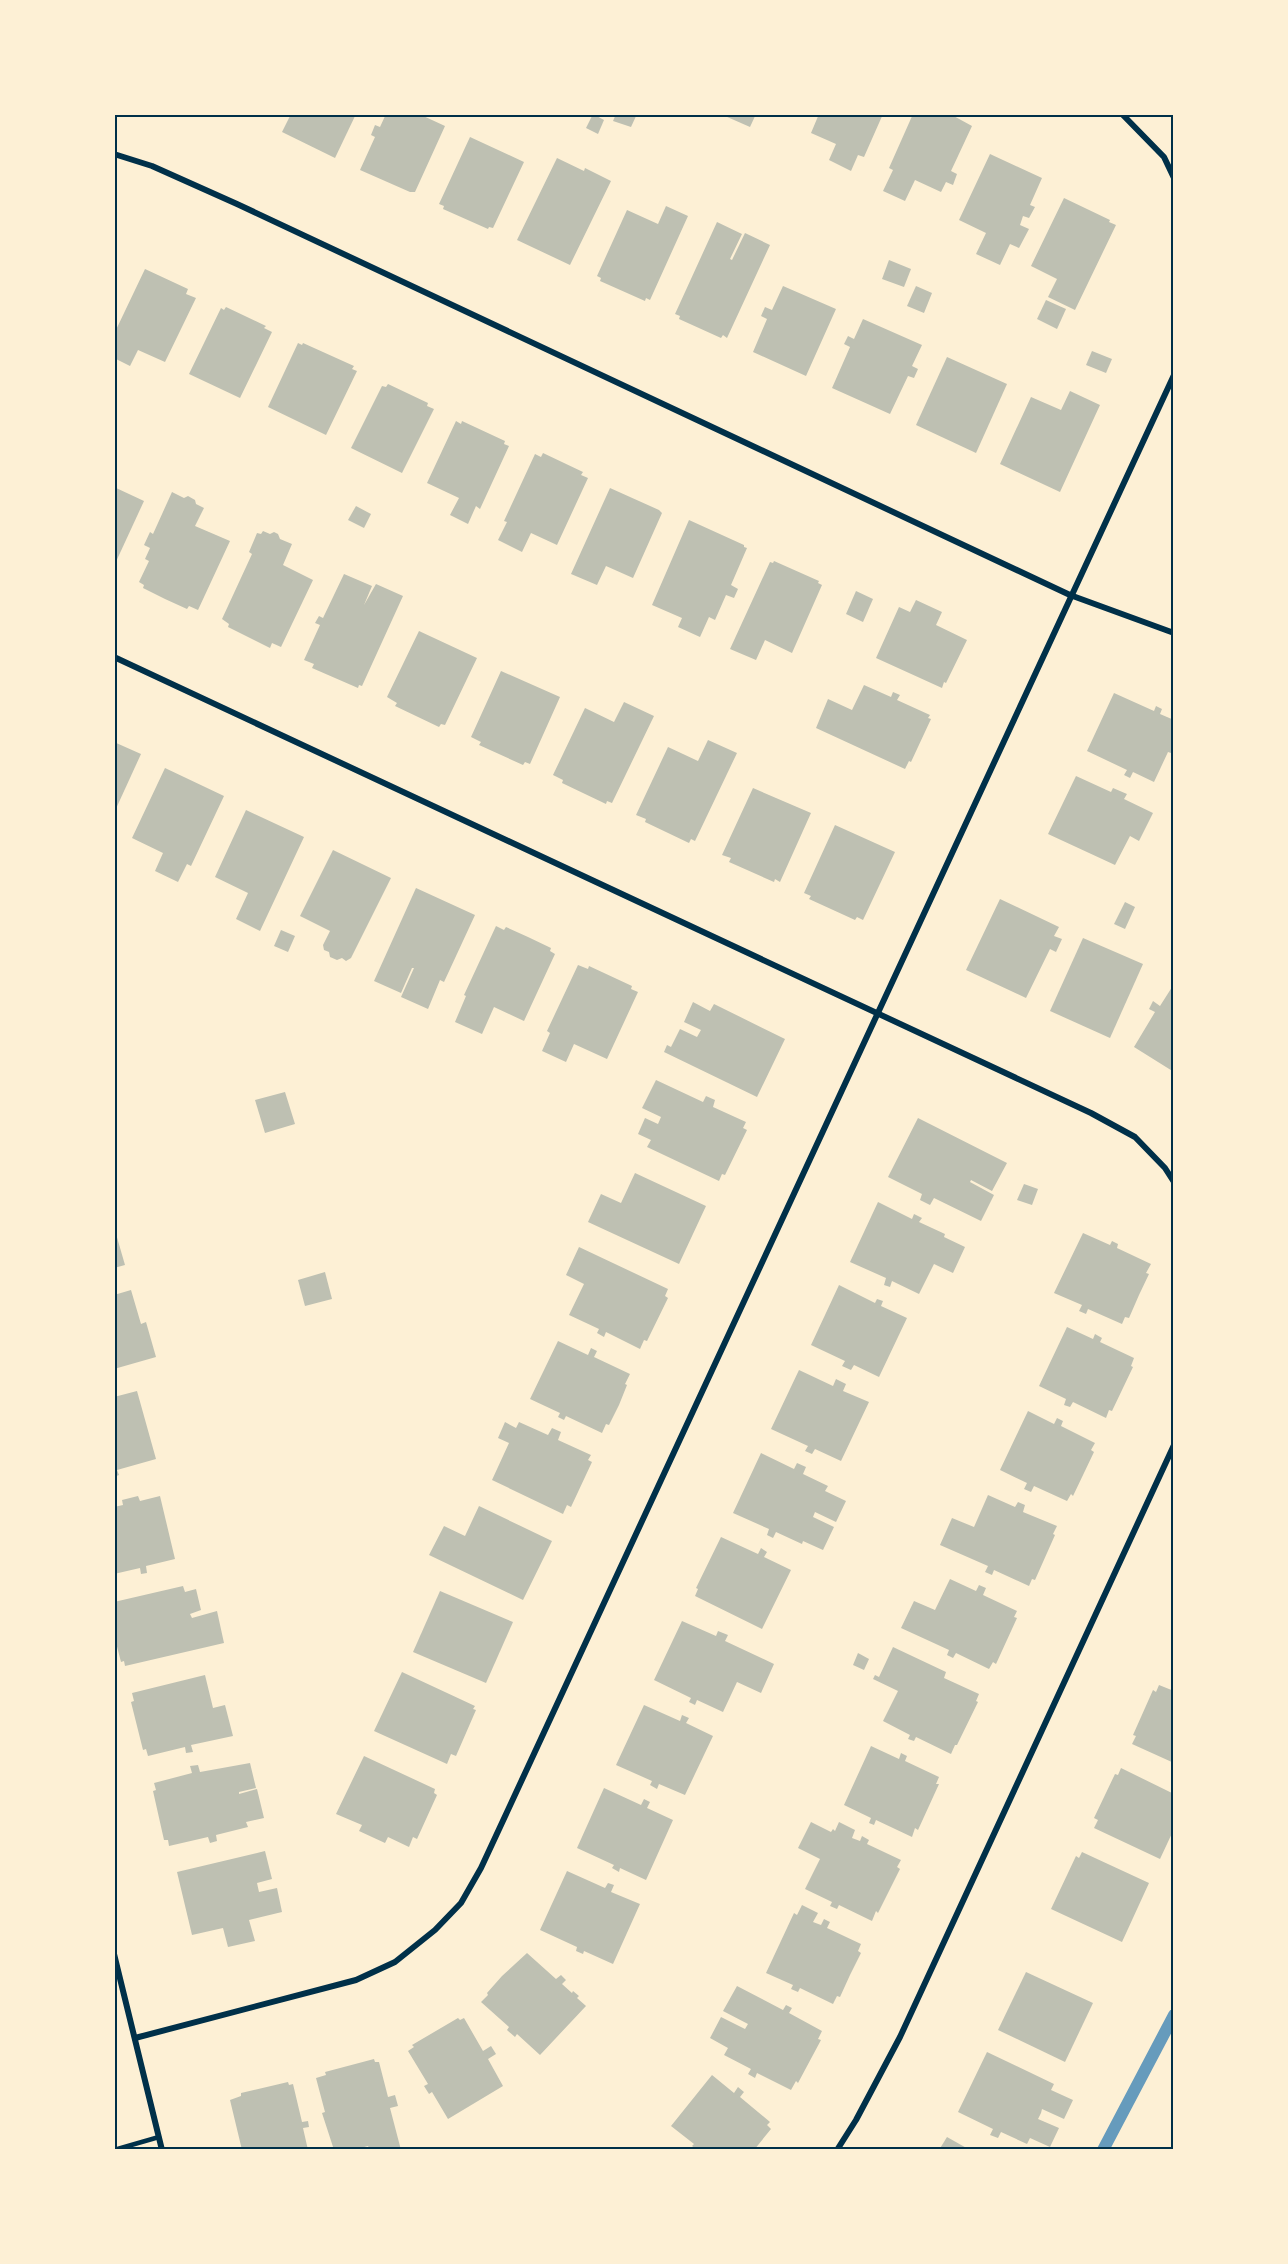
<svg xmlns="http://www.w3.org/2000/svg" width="1288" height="2264" viewBox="0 0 1288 2264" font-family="Commissioner,sans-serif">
  <rect width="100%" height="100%" fill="#fdf0d5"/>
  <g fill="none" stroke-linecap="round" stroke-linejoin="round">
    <polyline stroke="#669bbc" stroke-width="12" points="1103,2150 1174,2015"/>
  </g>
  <g fill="#bec0b2">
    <polygon points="291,114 356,114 335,158 282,132"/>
    <polygon points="386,114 419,114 445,126 415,192 410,192 360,170 375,137 371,135 375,125 380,127"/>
    <polygon points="593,114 604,120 598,134 586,128"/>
    <polygon points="616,114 637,114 631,127 613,121"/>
    <polygon points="726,114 756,114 750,127 725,116"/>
    <polygon points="819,114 883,114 864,157 858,155 851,171 829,160 836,144 811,133"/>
    <polygon points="913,114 950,114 972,126 951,171 957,174 953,185 946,182 941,192 915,180 905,201 883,191 893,170 889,168"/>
    <polygon points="470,137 524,162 493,228 489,227 488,229 443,209 444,206 439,204"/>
    <polygon points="990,154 1042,178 1030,205 1035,207 1029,218 1023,216 1020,225 1029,229 1019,248 1010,244 1000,265 976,254 986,233 959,220"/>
    <polygon points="557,158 584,171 585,168 611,181 570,265 517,240"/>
    <polygon points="1064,198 1110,220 1109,222 1116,225 1075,310 1048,297 1057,279 1031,266"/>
    <polygon points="666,206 688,216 650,300 646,298 645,301 600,281 601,278 597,276 627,210 658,224"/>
    <polygon points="717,222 742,234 730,259 732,260 745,233 770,245 727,338 723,335 721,338 679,319 680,316 675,314"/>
    <polygon points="889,260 911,269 904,287 882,279"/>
    <polygon points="145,269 188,289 186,294 196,298 165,362 138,350 130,366 114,358 114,334"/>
    <polygon points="783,286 836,309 806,376 753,352 767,319 761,316 765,307 772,310"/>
    <polygon points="916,286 932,293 924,313 907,306"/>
    <polygon points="1046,300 1066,309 1057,329 1037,319"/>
    <polygon points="226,307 266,326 264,328 272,332 240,398 189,374 221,308 224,310"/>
    <polygon points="863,319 922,345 912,366 918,369 914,378 908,376 890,414 832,388 850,347 844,344 848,336 854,339"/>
    <polygon points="298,343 302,345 303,343 354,366 352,369 357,371 326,435 268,407"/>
    <polygon points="1092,351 1112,359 1106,373 1086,365"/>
    <polygon points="947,357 1007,384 976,453 916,425"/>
    <polygon points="388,384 428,403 427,406 434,409 402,473 351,448 382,386 386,387"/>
    <polygon points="1070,391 1100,405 1060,492 1000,464 1031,397 1061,410"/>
    <polygon points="456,421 461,424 462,421 505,441 504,444 509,446 480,509 476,506 468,524 450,515 459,498 427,483"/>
    <polygon points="543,453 583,472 581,475 588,478 557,545 531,533 522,552 498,540 507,522 504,521 535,454 541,457"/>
    <polygon points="114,487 144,501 114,566"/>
    <polygon points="610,488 659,510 662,513 633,578 606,566 597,585 571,574"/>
    <polygon points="172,492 184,498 188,496 195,500 196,504 204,508 195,526 230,541 198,610 189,606 187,609 165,599 143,588 144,585 139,582 149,561 145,559 150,548 144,545 150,532 153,534"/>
    <polygon points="356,506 371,514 364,528 348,520"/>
    <polygon points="689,520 744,545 744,547 747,548 731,585 738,589 734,598 726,595 715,620 709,617 700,637 678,627 682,618 652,605"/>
    <polygon points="263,531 270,534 274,532 278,534 280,539 292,544 283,565 313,580 281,647 272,643 270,648 228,627 229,624 222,619 252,554 249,552 257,533 261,534"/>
    <polygon points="774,561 819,581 818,583 822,585 792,653 765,640 756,660 730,649 770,562 773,563"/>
    <polygon points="344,574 372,586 364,605 376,584 403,596 362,686 359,685 358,688 312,668 314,664 304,660 320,625 315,623 319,616 323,618"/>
    <polygon points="856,591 873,599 863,622 846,614"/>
    <polygon points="916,600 942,612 936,625 967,640 946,683 944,682 942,688 876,658 899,607 910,612"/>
    <polygon points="419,631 477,658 445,725 441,724 439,727 395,706 397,703 387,697"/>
    <polygon points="501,671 560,697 530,764 525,762 523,765 479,745 481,742 471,737"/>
    <polygon points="864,685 891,697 893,692 900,695 897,700 930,715 928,718 931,719 911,762 909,761 905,769 816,728 828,699 852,710"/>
    <polygon points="1114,693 1154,711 1156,706 1162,709 1160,714 1174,720 1174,754 1168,752 1154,782 1133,772 1130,778 1124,775 1127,770 1087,751"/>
    <polygon points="624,702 654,716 612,803 607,801 606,804 562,783 563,780 553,775 585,708 614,722"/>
    <polygon points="708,740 737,753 695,841 691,839 689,843 645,822 646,819 636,815 668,747 698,761"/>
    <polygon points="114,742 141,754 114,813"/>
    <polygon points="165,768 224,796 191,866 187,864 178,882 155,871 163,853 132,838"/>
    <polygon points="1076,776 1111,792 1113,788 1127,794 1124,799 1153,813 1139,841 1130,836 1115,865 1048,834"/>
    <polygon points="753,788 811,813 780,882 775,879 774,882 729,862 731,858 722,855"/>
    <polygon points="246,810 304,837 260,931 236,919 248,893 215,877"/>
    <polygon points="835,825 895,852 863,920 857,917 855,920 809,899 811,896 804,893"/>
    <polygon points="333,850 391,878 351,958 346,961 342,958 337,960 330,957 329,952 324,950 323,945 330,931 300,916"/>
    <polygon points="416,888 475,915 444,982 440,980 428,1009 401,997 414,968 412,968 401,993 374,981"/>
    <polygon points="1000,899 1059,927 1054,936 1062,939 1056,952 1050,949 1026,998 966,970"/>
    <polygon points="1125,902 1135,907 1125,929 1114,924"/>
    <polygon points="496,926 504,930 506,927 528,937 551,948 550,951 555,954 524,1021 494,1007 482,1034 455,1022 466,996 464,995"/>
    <polygon points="281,930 295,936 288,952 274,946"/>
    <polygon points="1083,938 1143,964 1110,1038 1050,1011"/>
    <polygon points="578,965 588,969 589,966 632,986 631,989 638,992 607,1059 574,1044 566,1062 542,1051 550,1033 547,1031"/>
    <polygon points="1174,984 1174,1072 1134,1047 1155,1012 1149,1009 1153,1001 1160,1006"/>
    <polygon points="693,1002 710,1011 714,1004 785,1039 757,1097 664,1052 667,1045 671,1047 680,1029 697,1037 701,1030 684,1022"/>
    <polygon points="656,1080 703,1102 706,1096 715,1100 713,1107 746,1122 743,1128 747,1130 725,1175 722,1174 719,1181 647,1147 651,1140 638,1134 645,1118 658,1124 661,1117 642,1108"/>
    <polygon points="285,1092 295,1124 265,1133 255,1100"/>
    <polygon points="918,1118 1007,1163 992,1191 971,1180 970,1182 994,1195 981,1221 934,1198 930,1205 920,1200 922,1194 888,1177"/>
    <polygon points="635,1173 706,1206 679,1264 588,1222 601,1194 621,1203"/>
    <polygon points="1024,1184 1038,1189 1032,1205 1017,1200"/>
    <polygon points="878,1202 912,1219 914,1214 922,1218 919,1222 945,1234 944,1237 965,1247 953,1273 934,1264 919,1294 892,1281 890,1287 884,1285 886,1278 850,1262"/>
    <polygon points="114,1227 125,1265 114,1268"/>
    <polygon points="1083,1233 1110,1245 1112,1241 1118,1244 1117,1248 1151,1264 1146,1273 1149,1274 1139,1295 1129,1318 1125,1317 1122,1324 1088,1309 1086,1314 1079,1311 1082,1305 1054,1293"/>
    <polygon points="579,1247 668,1289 665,1296 668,1298 647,1341 644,1340 640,1349 606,1332 604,1337 597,1333 599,1329 569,1315 584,1284 566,1275"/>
    <polygon points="325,1272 332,1299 305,1306 298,1280"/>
    <polygon points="839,1285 875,1303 877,1299 883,1301 881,1306 907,1318 879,1377 854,1365 851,1370 842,1366 845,1361 811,1345"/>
    <polygon points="131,1290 141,1324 146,1322 156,1357 114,1369 114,1295"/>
    <polygon points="1067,1327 1093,1339 1095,1334 1102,1338 1100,1342 1134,1358 1131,1366 1133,1367 1112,1411 1109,1410 1106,1418 1073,1402 1070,1407 1064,1405 1066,1399 1039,1386"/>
    <polygon points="558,1341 588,1355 591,1348 597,1351 594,1357 630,1374 625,1384 627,1385 619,1405 609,1425 606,1424 602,1433 566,1416 564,1420 558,1417 560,1413 530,1399"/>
    <polygon points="799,1370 833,1386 836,1379 846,1384 843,1391 869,1402 841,1461 815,1449 812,1454 805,1451 808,1446 771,1429"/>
    <polygon points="137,1391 156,1459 117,1470 119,1475 114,1477 114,1397"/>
    <polygon points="1028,1411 1054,1424 1057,1418 1063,1421 1061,1426 1095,1443 1091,1450 1094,1452 1073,1496 1071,1494 1067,1501 1034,1486 1031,1492 1024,1489 1027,1483 1000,1470"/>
    <polygon points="505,1422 516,1428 519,1422 548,1435 552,1428 561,1432 558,1440 591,1455 588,1460 592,1462 571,1507 567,1505 563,1514 492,1480 509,1443 498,1438"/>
    <polygon points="761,1453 794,1469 797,1463 806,1467 803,1474 828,1486 825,1491 846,1501 836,1522 815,1512 813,1517 834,1527 823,1550 803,1541 802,1544 776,1532 773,1538 767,1535 769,1529 733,1513"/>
    <polygon points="988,1495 1015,1507 1018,1502 1025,1505 1023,1512 1057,1526 1053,1534 1055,1535 1035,1580 1032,1579 1029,1586 994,1570 992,1575 985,1572 988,1566 940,1545 952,1518 974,1527"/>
    <polygon points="138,1496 140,1501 160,1496 175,1559 146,1566 147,1573 141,1574 140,1568 114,1574 114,1507 123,1505 122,1500"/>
    <polygon points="479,1506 552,1541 523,1600 429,1555 444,1526 465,1536"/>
    <polygon points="721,1537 758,1554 761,1548 767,1552 764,1557 791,1570 762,1629 695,1596 698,1589 696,1588"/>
    <polygon points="950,1579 976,1591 979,1585 986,1588 983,1595 1017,1611 1014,1617 1017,1618 996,1664 993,1662 989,1669 956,1653 953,1658 947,1655 949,1650 901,1628 914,1601 935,1610"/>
    <polygon points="183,1586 185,1592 196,1589 201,1610 190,1614 192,1618 217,1611 224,1643 125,1666 124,1661 121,1662 114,1635 114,1602"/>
    <polygon points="440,1591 513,1622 486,1683 413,1652"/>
    <polygon points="682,1621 716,1636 718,1631 728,1635 725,1641 774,1664 761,1693 737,1682 723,1712 697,1700 695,1705 689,1702 691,1698 654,1680"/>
    <polygon points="893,1647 946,1672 944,1678 979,1694 976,1701 978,1702 957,1745 955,1745 951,1754 916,1737 914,1741 908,1739 910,1735 883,1721 898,1691 873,1679 875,1675 879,1677"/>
    <polygon points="858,1653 869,1659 864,1670 853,1665"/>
    <polygon points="402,1672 475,1706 473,1709 476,1710 456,1756 451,1754 447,1764 374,1731"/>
    <polygon points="205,1675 213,1708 225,1705 233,1736 191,1745 193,1752 186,1753 185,1747 148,1756 146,1749 143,1750 131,1702 134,1701 132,1693"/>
    <polygon points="1159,1685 1174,1691 1174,1763 1132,1744 1136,1736 1133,1735 1153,1690 1156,1692"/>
    <polygon points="644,1705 680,1721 682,1715 689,1718 686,1723 713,1736 685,1795 659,1784 657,1789 650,1785 652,1781 616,1765"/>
    <polygon points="871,1746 899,1759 901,1753 907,1756 905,1761 939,1777 936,1784 939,1784 918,1830 915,1828 912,1837 876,1820 874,1825 869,1823 871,1818 844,1805"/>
    <polygon points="364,1756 435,1789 434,1793 437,1795 417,1839 413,1837 409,1847 388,1837 385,1843 359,1831 362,1825 336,1814"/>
    <polygon points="250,1763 256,1788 239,1792 239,1794 257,1789 264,1818 246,1822 248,1827 216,1835 217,1841 210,1843 208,1837 169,1846 168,1840 164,1840 153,1791 156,1790 154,1783 192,1773 190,1766 198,1765 200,1772"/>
    <polygon points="1121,1768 1174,1794 1174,1829 1160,1859 1094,1828 1098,1820 1094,1818 1115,1774 1118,1775"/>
    <polygon points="604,1788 641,1805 644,1799 650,1802 647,1808 673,1820 646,1880 620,1868 619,1872 612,1868 614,1865 577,1848"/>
    <polygon points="811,1822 831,1832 833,1829 835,1831 839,1822 855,1830 852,1838 860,1841 862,1836 869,1840 867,1844 901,1860 897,1867 900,1869 878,1913 876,1911 872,1921 839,1905 837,1909 830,1906 832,1902 805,1889 820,1859 798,1848"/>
    <polygon points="265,1851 272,1879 257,1883 259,1892 277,1888 282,1912 249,1920 255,1941 228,1947 223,1928 192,1935 177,1872"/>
    <polygon points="1082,1852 1149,1883 1122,1942 1051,1909 1076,1856 1079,1858"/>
    <polygon points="567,1871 605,1888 608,1883 614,1885 611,1892 640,1904 613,1964 584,1951 583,1954 576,1951 577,1947 540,1930"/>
    <polygon points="802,1905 818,1913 813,1922 821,1925 824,1919 830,1922 827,1928 861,1944 858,1951 861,1953 850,1975 840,1997 837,1996 833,2004 800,1988 798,1992 791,1989 793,1985 766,1973 794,1913 797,1915"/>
    <polygon points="527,1953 556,1979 561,1975 566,1980 562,1984 572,1993 573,1991 579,1996 577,1998 586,2006 540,2055 517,2034 515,2037 507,2030 509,2027 481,2002 488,1995 487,1993 502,1976"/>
    <polygon points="1026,1972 1093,2003 1065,2062 998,2030"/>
    <polygon points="737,1986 783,2010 786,2005 792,2008 789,2013 822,2031 818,2039 821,2040 798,2083 796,2081 791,2090 757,2073 755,2078 748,2074 751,2069 724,2055 728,2048 710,2038 721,2017 745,2029 748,2024 723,2011"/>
    <polygon points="458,2018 460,2020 464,2018 483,2051 491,2046 496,2054 488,2059 503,2086 448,2119 432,2092 429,2094 424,2086 428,2084 408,2051 414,2047 412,2045"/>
    <polygon points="987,2052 1054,2084 1051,2090 1073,2100 1064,2119 1042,2109 1041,2113 1038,2119 1059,2128 1050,2147 1030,2138 1027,2144 1001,2132 998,2138 990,2135 993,2129 958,2112"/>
    <polygon points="374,2059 375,2062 379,2062 388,2097 395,2095 398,2106 390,2108 401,2150 370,2150 368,2146 353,2150 334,2150 322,2113 325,2112 316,2078 326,2075 325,2072"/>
    <polygon points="712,2075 734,2093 738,2087 744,2092 740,2097 770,2122 767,2125 771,2129 754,2150 702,2150 699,2148 697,2150 692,2146 694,2144 671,2126"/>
    <polygon points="288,2082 289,2085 293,2084 302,2122 308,2121 309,2127 303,2128 308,2150 242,2150 230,2100 241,2096 241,2093"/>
    <polygon points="947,2137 970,2150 939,2150"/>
  </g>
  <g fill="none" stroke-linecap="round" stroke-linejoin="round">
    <polyline stroke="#003049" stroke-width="4.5" points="114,2150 159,2137"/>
    <g stroke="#003049" stroke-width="6">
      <polyline points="1122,114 1164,157 1174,178"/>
      <polyline points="114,154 152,166 237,204 1070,595 1174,633"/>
      <polyline points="114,657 1091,1113 1135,1137 1165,1168 1174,1182"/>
      <polyline points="114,1954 162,2150"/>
      <polyline points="135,2038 356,1980 395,1962 435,1930 461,1903 481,1868 1174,375"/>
      <polyline points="837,2150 856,2120 900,2037 1174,1445"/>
    </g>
  </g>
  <rect width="1288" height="2264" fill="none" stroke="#fdf0d5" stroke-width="231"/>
  <rect x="116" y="116" width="1056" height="2032" fill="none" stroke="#003049" stroke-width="2"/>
</svg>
